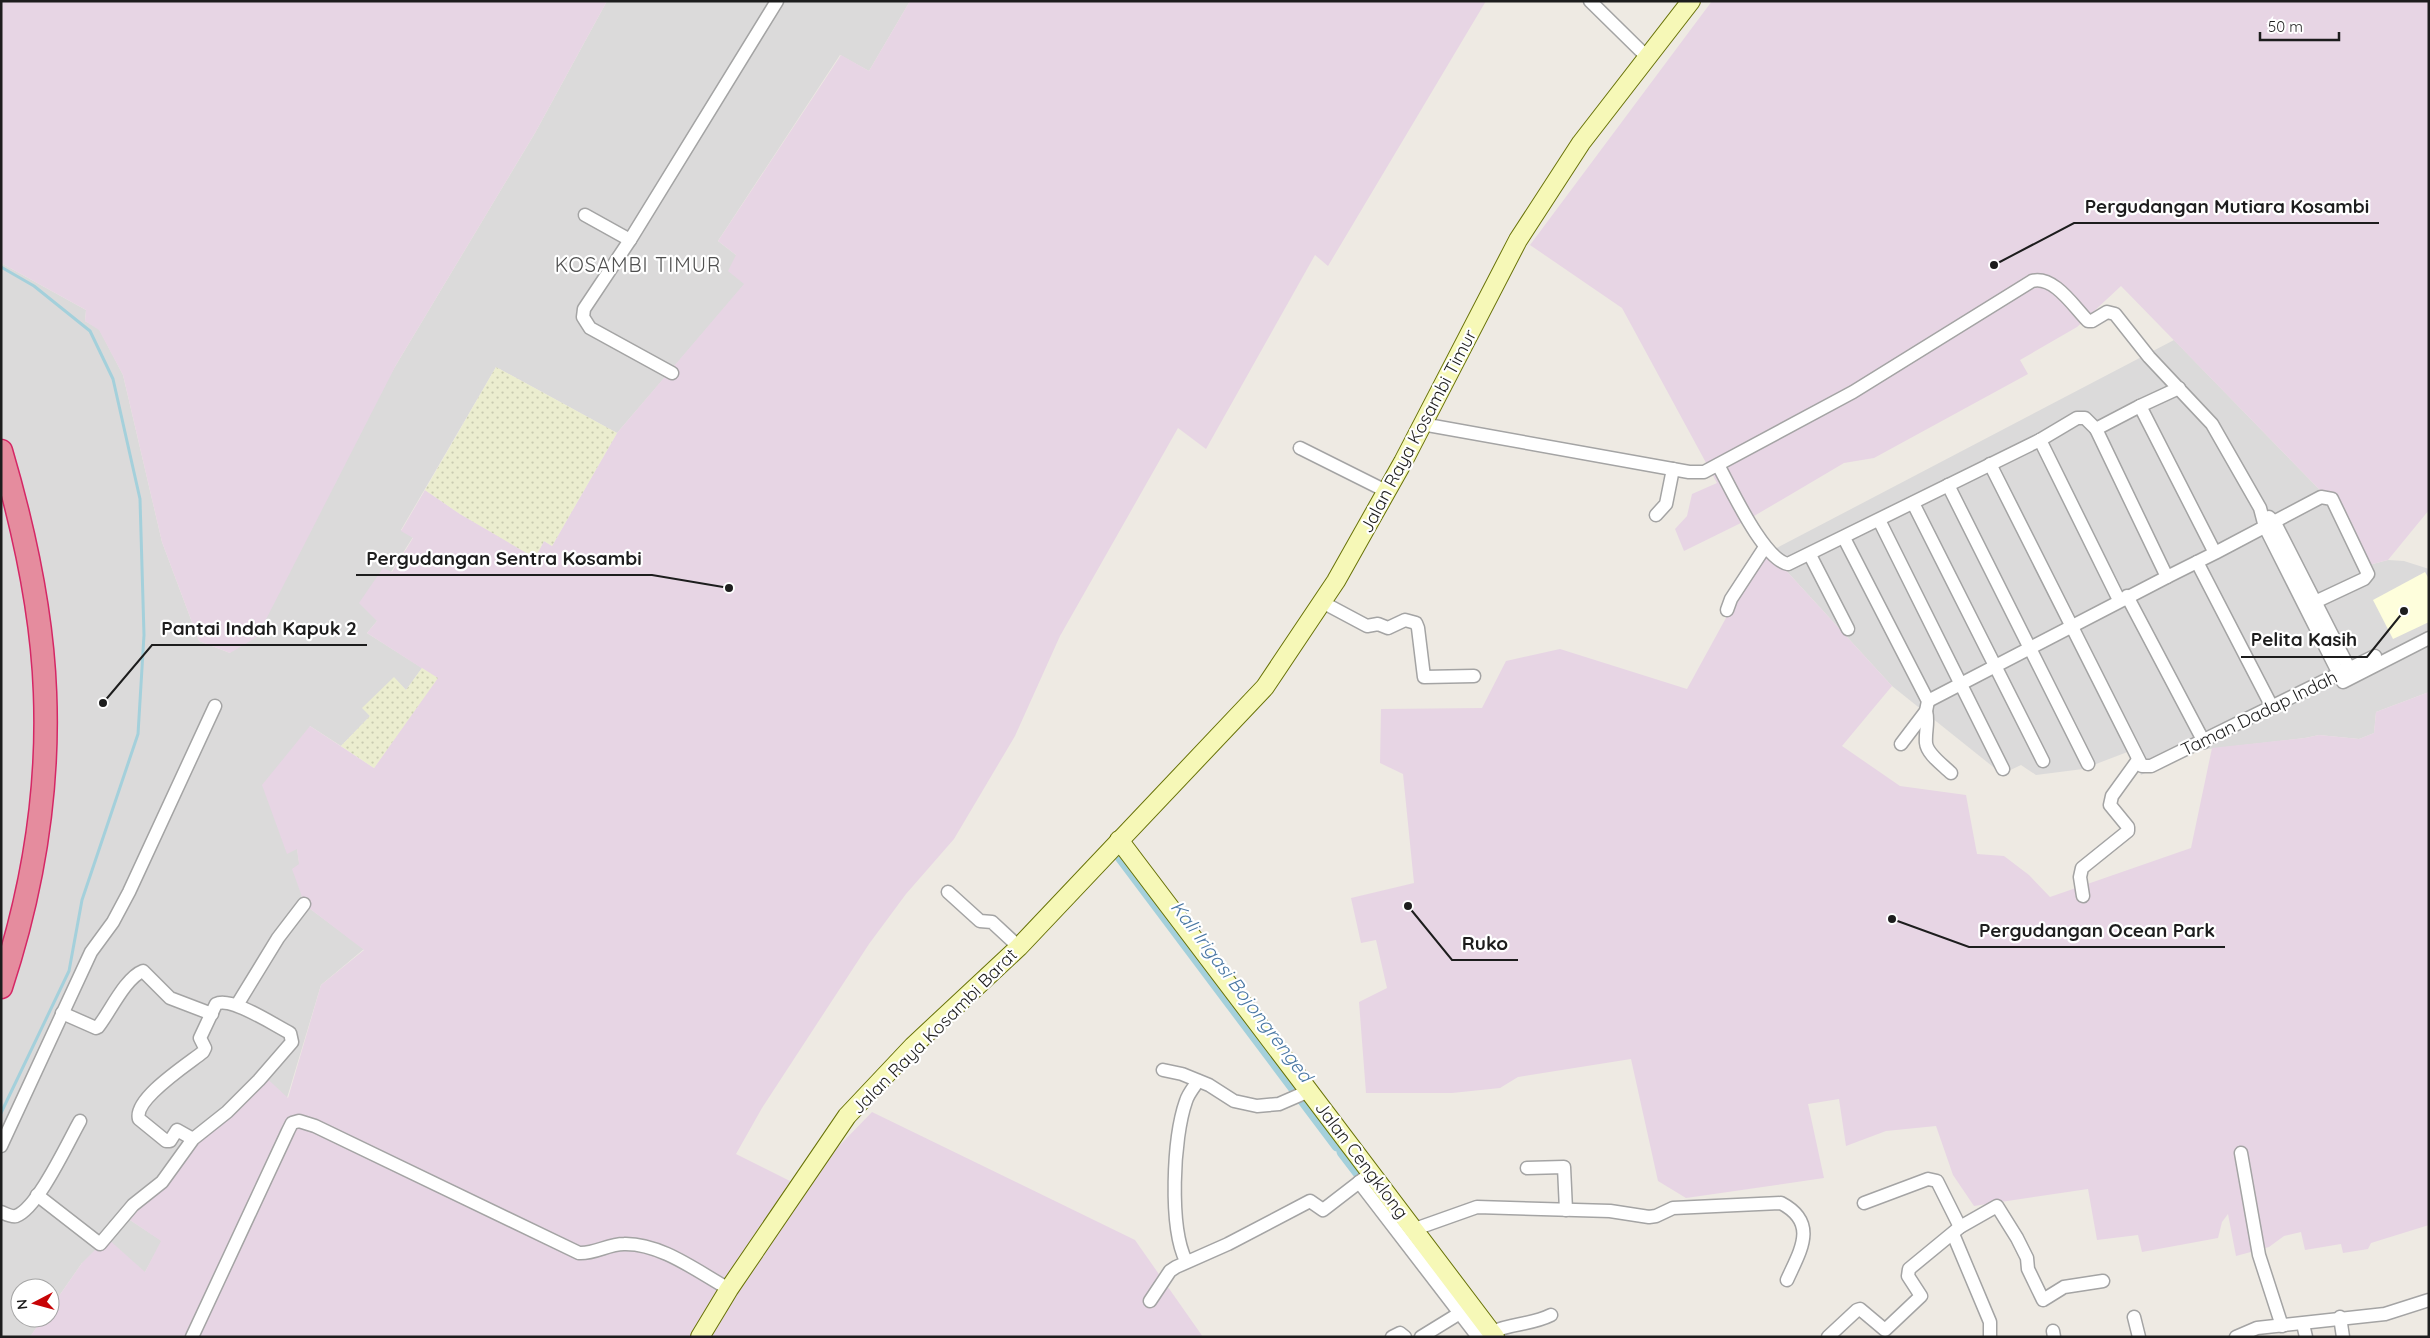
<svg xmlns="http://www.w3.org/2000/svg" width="2430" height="1338" viewBox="0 0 2430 1338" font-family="Quicksand,sans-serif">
  <defs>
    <pattern id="farmland-dots" width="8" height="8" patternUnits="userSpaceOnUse" patternTransform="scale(1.25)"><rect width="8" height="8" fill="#ebedcf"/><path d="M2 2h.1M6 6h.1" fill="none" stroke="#c9cbb1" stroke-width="1.8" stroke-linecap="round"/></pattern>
  </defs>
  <rect width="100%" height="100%" fill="#eeeae3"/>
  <g fill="#dbdada">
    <polygon points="607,1 910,1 869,71 840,55 718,241 736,255 745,284 617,433 496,367 401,530 413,537 391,572 377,621 367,633 422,668 406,690 394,678 363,708 370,716 341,746 310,726 287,853 297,848 305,905 364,949 321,985 287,1098 260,1073 130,1220 162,1241 145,1272 82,1263 50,1309 50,1288 20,1288 20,1318 43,1318 30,1337 1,1337 1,263 86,310 85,321 99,329 123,375 162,542 199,641 230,653 396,365 535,133"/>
    <polygon points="2174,340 2352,523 2369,565 2388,560 2404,561 2429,569 2429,692 2376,712 2374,733 2359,739 2319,735 2305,738 2191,751 2141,775 2130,751 2083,769 2036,775 2021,765 2002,774 1892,686 1769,552"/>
  </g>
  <g fill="#e7d5e4">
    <polygon points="1,1 607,1 535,133 396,365 257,637 230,653 199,641 162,542 123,375 99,330 85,321 86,310 1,263"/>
    <polygon points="910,1 1486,1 1328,266 1315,255 1206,449 1178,428 1060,636 1015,736 954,839 906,894 869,944 762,1108 736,1154 800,1186 872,1112 1135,1240 1203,1337 30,1337 43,1318 50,1318 50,1309 82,1263 107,1238 145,1272 161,1241 130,1220 208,1126 260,1072 288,1098 321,985 364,950 305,905 292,869 299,864 297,849 287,854 262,785 310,726 374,768 437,678 367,633 377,621 359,603 383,568 392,572 413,538 401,531 425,490 460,514 535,557 544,541 552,546 617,433 744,284 728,271 736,255 718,241 841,55 869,71"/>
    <polygon points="1712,1 2429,1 2429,510 2388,560 2369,565 2352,523 2121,286 2077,327 2020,360 2028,374 1874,458 1844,463 1749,519 1684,551 1675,529 1687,516 1692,494 1717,483 1622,308 1530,245"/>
    <polygon points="1769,552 1892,686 1842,746 1900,786 1966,795 1977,854 2004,856 2029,875 2050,897 2191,848 2212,748 2305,738 2319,735 2359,739 2374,733 2376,712 2429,692 2429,1225 2371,1243 2368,1249 2343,1253 2341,1244 2305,1250 2301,1232 2284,1236 2269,1247 2236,1256 2228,1214 2222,1222 2218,1238 2142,1252 2138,1235 2097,1240 2088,1189 1974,1206 1953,1175 1936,1126 1886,1131 1846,1146 1839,1099 1808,1104 1824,1178 1686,1198 1658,1181 1631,1059 1518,1077 1500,1088 1452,1093 1366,1093 1359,1002 1387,988 1376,940 1361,943 1351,898 1414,883 1403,774 1380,763 1381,709 1482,708 1506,661 1560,649 1687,689 1738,596"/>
  </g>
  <polygon fill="#fefedc" points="2425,572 2429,579 2429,622 2393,639 2373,600"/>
  <g fill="url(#farmland-dots)">
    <polygon points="496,367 617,433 552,546 544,541 535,558 460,514 425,490"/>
    <polygon points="422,668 438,678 374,768 341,746 370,716 362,708 394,677 406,690"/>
  </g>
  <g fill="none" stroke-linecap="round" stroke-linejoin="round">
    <polyline stroke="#a4d0db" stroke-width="3" points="1,267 34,286 90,331 113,379 140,499 144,635 138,734 82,900 69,971 1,1113"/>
    <g stroke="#a4d0db" stroke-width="11">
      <polyline points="1120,857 1337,1146"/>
      <polyline points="1342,1152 1368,1186"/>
    </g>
    <g stroke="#a4a4a4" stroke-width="15">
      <g id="street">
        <polyline points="1590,1 1647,57"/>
        <polyline points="585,215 630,240"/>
        <polyline points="672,373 590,328 583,317 584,309 630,240 777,1"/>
        <polyline points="2140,406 2179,388"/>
        <path d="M1422,424l267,48h15l149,-80 179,-111c22,-6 42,26 56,40h4l15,-9 8,2 34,43 63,67 48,84 5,19 78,155 86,-44"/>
        <polyline points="2040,440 2119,600"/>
        <polyline points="1300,448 1386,491"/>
        <polyline points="1990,464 2142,766 2151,766 2375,656"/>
        <path d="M1718,465c13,23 45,94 70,99l252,-124 37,-22h8l11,11"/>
        <polyline points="1948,485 2088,764"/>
        <polyline points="1913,503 2043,761"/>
        <polyline points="1656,515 1666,504 1673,469"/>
        <polyline points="2269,517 2275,523 2353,676"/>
        <polyline points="1879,520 2003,769"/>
        <polyline points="1844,538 1928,701 1926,711 1901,744"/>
        <polyline points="2215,553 2167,577 2096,429 2140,406 2215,553 2321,497 2332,499 2368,574 2364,579 2315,602"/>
        <polyline points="1810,555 1848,629"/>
        <polyline points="2197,562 2272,707"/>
        <polyline points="2127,596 2204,742"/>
        <polyline points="1322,602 1367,626 1378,624 1388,628 1405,620 1416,623 1418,628 1424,677 1474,676"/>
        <polyline points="1727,610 1731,599 1765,547"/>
        <polyline points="1928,701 2167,577"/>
        <path d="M1926,711c3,12 -1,20 0,32 1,11 17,22 25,30"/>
        <polyline points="948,892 980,921 992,922 1019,947"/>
        <polyline points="2083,896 2080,877 2082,868 2128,831 2128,827 2110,805 2112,796 2138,760"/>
        <polyline points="237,1005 278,938 304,904"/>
        <path d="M62,1013l34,15 2,-1c12,-15 27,-49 45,-56l27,27 42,16"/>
        <polyline points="1163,1070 1182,1074 1209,1085 1234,1101 1257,1106 1279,1104 1309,1091"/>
        <polyline points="1,1146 91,952 113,922 129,892 215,706"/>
        <polyline points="2241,1153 2259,1255 2282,1326"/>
        <polyline points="1527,1168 1564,1167 1566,1210"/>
        <polyline points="1359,1182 1478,1337"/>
        <path d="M37,1195l63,49 33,-39 29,-23 31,-43 34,-27 32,-32 33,-38 -2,-9c-16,-8 -59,-37 -74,-29l-16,34 5,10 -2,4c-15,12 -70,47 -64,67l27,22h4l7,-11 16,9"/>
        <polyline points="1864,1203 1928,1179 1937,1181 1960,1227"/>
        <path d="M1,1212c5,2 10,5 15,4 22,-8 52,-74 64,-95"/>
        <path d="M1415,1229l62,-22 133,4 39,6 7,-1 17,-8 108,-5c38,20 19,48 6,77"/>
        <polyline points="1953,1234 1990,1322 1990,1337"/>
        <path d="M1186,1261c-17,-34 -13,-123 0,-160 2,-7 8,-14 12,-20"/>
        <polyline points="1150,1301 1170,1271 1176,1267 1228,1244 1310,1201 1323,1210 1371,1173"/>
        <polyline points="2134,1317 2139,1337"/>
        <polyline points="2340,1317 2343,1337"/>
        <polyline points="2303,1324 2306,1337"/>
        <polyline points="2053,1331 2054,1337"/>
        <path d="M1492,1332c20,-9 39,-7 59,-17"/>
        <path d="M192,1337l96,-206 4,-8 7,-2 16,5 264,127c16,1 29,-9 45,-9 37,-1 74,28 105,45"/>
        <polyline points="1392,1337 1400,1333 1405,1337"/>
        <polyline points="1421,1337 1460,1313"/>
        <polyline points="1828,1337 1857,1310 1860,1309 1885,1330 1921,1296 1908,1276 1909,1269 1960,1227 1997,1206 2017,1238 2027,1258 2028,1269 2043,1300 2064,1287 2103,1281"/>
        <polyline points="2236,1337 2257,1328 2385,1314 2429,1300"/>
      </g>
    </g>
    <g stroke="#687207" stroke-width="20">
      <g id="secondary">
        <polyline points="1119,840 1495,1337"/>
        <polyline points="700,1337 729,1289 847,1116 913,1046 1019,947 1265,687 1336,581 1403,462 1518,240 1581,143 1691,1"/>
      </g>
    </g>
    <g stroke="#d52765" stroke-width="25">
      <path id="highway" d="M1,451c23,78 41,160 44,241 4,99 -13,201 -44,295"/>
    </g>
    <use href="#street" stroke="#fff" stroke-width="12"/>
    <use href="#secondary" stroke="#f6f8b7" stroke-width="18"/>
    <use href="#highway" stroke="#e58c9e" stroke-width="22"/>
  </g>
  <g text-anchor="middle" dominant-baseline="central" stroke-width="4.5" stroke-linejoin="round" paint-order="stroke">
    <g font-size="18" fill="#1d1d1d" stroke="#fff">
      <text transform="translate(1418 431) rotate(-62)">Jalan Raya Kosambi Timur</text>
      <text transform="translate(2259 713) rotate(-26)">Taman Dadap Indah</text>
      <text transform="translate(934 1031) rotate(-45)">Jalan Raya Kosambi Barat</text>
      <text transform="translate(1362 1160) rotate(53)">Jalan Cengklong</text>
    </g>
    <g font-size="19" font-style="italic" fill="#4977a3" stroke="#fff">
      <text transform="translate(1242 991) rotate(53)">Kali Irigasi Bojongrenged</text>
    </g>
    <g font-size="20" letter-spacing="1" fill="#505050" stroke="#fff">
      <text x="638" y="264">KOSAMBI TIMUR</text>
    </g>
  </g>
  <path fill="none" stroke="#1d1d1d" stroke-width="2" d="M1994 265L2074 223H2379M729 588L652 575H356M103 703L152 645H367M2404 611L2367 657H2241M1892 919L1969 947H2225M1408 906L1452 960H1518"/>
  <g fill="#1d1d1d" stroke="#fff" stroke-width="2">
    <circle cx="1994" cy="265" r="5"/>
    <circle cx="729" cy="588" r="5"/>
    <circle cx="103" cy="703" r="5"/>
    <circle cx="2404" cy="611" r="5"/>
    <circle cx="1892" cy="919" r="5"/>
    <circle cx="1408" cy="906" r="5"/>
  </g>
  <g font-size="19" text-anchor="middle" font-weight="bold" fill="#1d1d1d" stroke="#fff" stroke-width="4.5" stroke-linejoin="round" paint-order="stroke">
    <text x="2227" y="213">Pergudangan Mutiara Kosambi</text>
    <text x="504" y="565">Pergudangan Sentra Kosambi</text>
    <text x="259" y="635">Pantai Indah Kapuk 2</text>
    <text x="2304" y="646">Pelita Kasih</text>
    <text x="2097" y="937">Pergudangan Ocean Park</text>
    <text x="1485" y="950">Ruko</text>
  </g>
  <rect width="2430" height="1338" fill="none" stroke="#1d1d1d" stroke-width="5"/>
  <g transform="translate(35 1303) rotate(264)"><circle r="24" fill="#ffffff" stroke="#a5a5a5"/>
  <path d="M0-4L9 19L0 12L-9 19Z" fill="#c70406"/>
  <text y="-8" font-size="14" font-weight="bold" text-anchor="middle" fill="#1d1d1d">N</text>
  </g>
  <path d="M2260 32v8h79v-8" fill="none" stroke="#1d1d1d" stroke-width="2.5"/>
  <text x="2268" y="32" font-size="15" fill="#1d1d1d" stroke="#ffffff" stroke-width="4" paint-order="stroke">50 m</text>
</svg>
